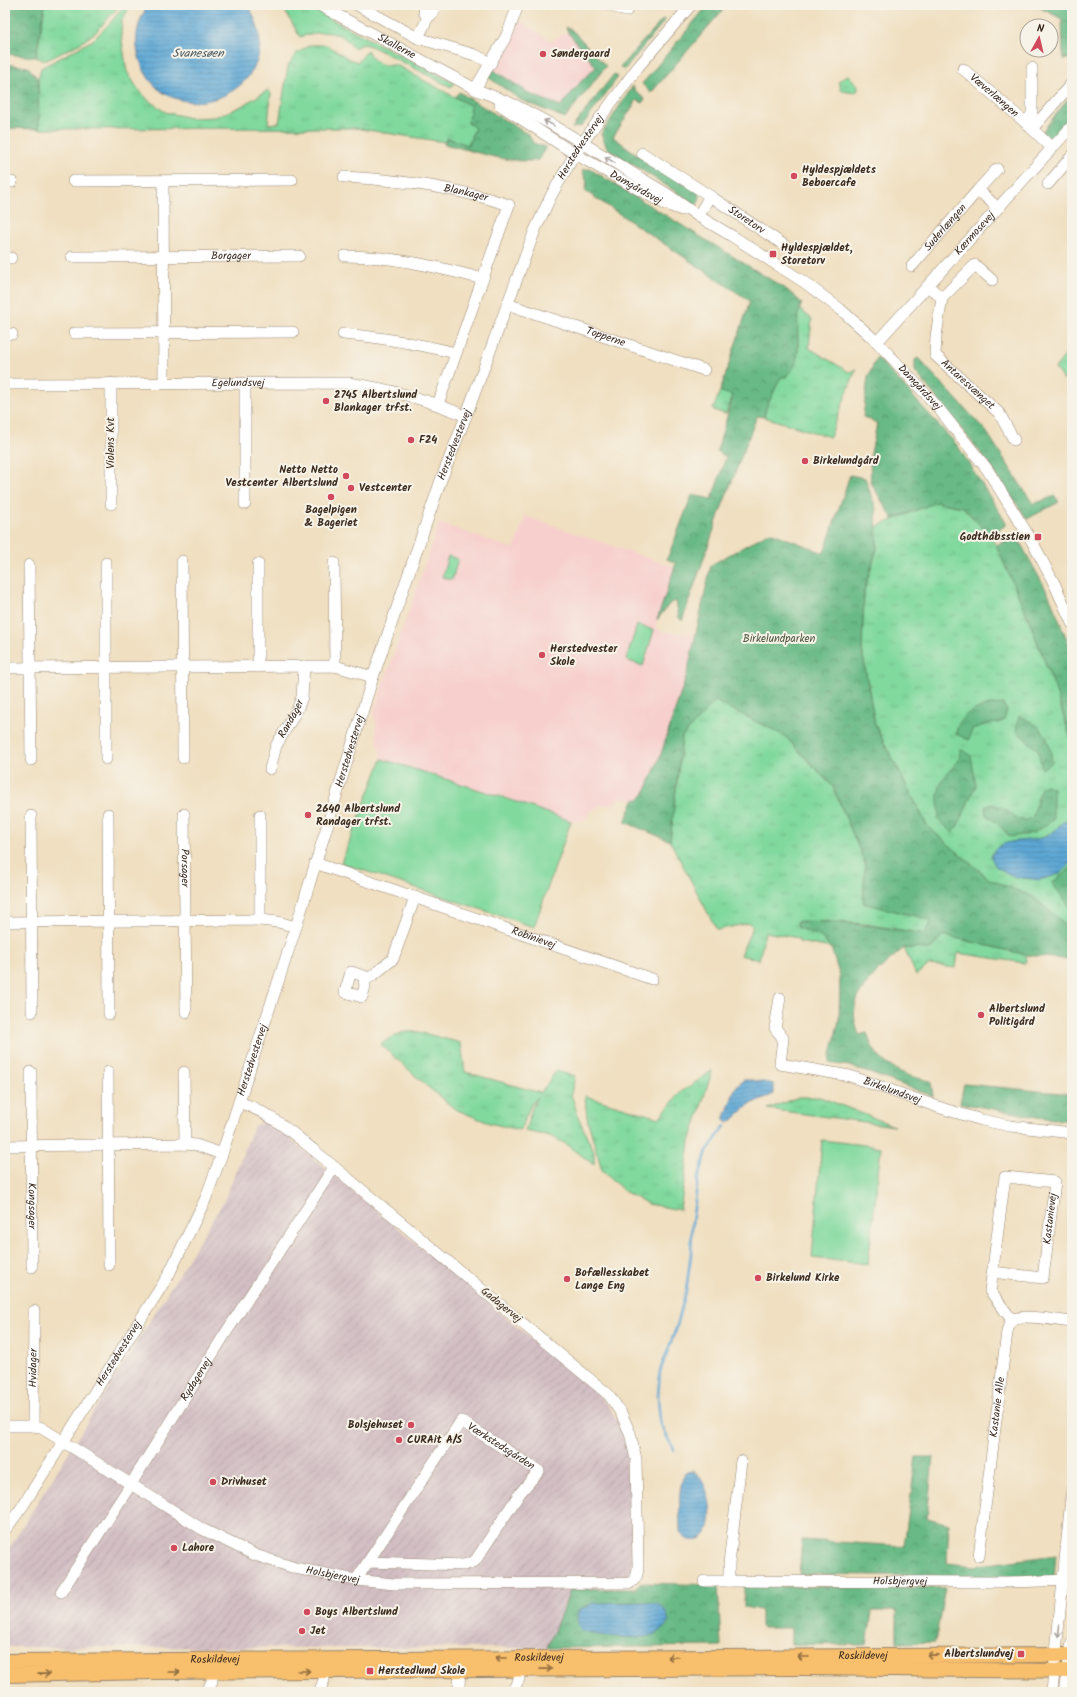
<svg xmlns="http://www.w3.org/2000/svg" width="1077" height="1697" viewBox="0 0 1077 1697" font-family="Kalam,sans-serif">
  <defs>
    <pattern id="industrial-furrows" width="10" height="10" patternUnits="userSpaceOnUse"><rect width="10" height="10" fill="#d2bec3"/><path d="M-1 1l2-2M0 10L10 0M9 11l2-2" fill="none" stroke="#b5a3a7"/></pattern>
    <pattern id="grass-tufts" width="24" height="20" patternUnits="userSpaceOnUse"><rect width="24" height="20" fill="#81d99e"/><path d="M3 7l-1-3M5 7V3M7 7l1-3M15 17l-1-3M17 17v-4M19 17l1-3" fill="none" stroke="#70ba88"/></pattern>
    <pattern id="forest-crowns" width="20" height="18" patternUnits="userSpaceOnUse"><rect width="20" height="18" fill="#68b985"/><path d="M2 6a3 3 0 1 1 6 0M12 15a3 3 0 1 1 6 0" fill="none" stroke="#57976c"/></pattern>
    <pattern id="water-rules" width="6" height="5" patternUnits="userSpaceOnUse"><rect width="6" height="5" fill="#5da7d5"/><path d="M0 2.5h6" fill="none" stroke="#4e88ac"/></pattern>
  </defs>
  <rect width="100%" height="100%" fill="#f7f3e8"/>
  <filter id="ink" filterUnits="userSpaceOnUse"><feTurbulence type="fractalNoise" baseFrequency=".025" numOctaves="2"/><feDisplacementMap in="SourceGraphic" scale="8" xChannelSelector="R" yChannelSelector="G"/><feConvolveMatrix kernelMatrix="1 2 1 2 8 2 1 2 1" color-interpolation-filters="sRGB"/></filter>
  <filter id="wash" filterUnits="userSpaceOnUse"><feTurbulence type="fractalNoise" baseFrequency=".012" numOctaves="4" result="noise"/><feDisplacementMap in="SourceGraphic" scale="16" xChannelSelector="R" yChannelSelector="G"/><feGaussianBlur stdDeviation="0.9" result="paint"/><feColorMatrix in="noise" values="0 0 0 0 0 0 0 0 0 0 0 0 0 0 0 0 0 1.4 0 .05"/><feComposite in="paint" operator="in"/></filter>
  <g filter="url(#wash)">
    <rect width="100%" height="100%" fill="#f0dfc0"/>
    <g fill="#f7d0cd">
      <polygon points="519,20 551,41 568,32 596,68 583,79 561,106 532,95 492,69 513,35"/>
      <polygon points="525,516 674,567 655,628 664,632 695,635 687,674 660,757 644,795 639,799 634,800 618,797 614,805 601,805 591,811 584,821 571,821 502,797 382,759 376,734 376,724 373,714 439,523 514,549"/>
    </g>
    <polygon fill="url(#industrial-furrows)" points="263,1122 289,1138 595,1391 611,1410 622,1430 628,1450 630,1466 633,1586 571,1589 547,1648 5,1647 5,1555 224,1201 254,1126"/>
    <g fill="url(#grass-tufts)" stroke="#5e825e">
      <polygon points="45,5 120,5 96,32 79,44 47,60 41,60 36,57"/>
      <path d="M125,5h6l-9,15 -1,14 6,38 11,17 10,11 17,12 25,6 25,-1 25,-10 28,-17 3,3 -3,31 11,-1 9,-57 8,-12 14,-9h17l22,14 9,3 9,-11c9,13 13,15 29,14l75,41 -3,17 7,5 -7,17 -21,-7 -3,4 -90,-14 -315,1 -1,-50 3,-11 52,-28 17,-17z"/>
      <path d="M280,5h30l13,10 131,68 -3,4 -78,-40 -9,-3 -11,4c-2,-3 -5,-8 -9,-10 -12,-9 -31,-5 -44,-1l-15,-26z"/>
      <polygon points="848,75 858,86 858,90 854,93 842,91 838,82 845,76"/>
      <polygon points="799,309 812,319 809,348 849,372 856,369 830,437 764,417 766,408 781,376 786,377"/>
      <polygon points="1072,347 1072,375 1063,380 1055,368"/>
      <polygon points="720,391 733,395 726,414 713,410"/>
      <polygon points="936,502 963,507 990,536 996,545 1027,615 1055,688 1072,743 1072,867 1052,883 1072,910 1072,930 1067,932 1061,921 1033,897 989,879 928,827 875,725 862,650 864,591 877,549 876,527"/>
      <polygon points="715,700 785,736 833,787 865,863 864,903 931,920 925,934 865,924 826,921 797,927 821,937 831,948 799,942 798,938 765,932 759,960 740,955 753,927 749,923 717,930 670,841 682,737"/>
      <polygon points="943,935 1027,955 1025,963 958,953 956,968 929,965 916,975 904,948 931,949"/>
      <polygon points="403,1032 419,1032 461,1043 465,1072 541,1093 556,1071 575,1076 571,1094 579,1119 594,1152 594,1165 568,1145 550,1136 525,1131 533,1106 538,1097 531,1105 520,1130 489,1123 455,1109 428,1087 380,1044"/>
      <polygon points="712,1071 690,1142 680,1210 648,1204 624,1191 602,1170 587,1118 585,1096 659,1118 681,1092"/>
      <polygon points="799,1097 820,1097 894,1126 768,1109"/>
    </g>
    <g fill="url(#forest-crowns)" stroke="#527252">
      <polygon points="5,5 45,5 36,57 5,54"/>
      <polygon points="708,5 727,5 651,93 642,84"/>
      <polygon points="1035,5 1072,5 1072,59 1063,59 1062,19"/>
      <polygon points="663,19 665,20 624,70 620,67"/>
      <polygon points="566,27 572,30 606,66 565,118 521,100 488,77 492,69 532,95 561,106 583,79 596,67 568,32"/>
      <polygon points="5,64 28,67 38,79 39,129 5,128"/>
      <polygon points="614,74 618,77 582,126 572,128"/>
      <polygon points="633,86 636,92 645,99 642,103 637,100 613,137 635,153 697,191 700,197 697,205 607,148 601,134"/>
      <path d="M459,92l70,43 4,8 13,4 -8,13c-27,5 -67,-10 -94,-16l3,-6 21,7 7,-17 -7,-5 3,-17 -16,-9z"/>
      <polygon points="1072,94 1072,118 1050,141 1042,132"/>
      <path d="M590,169l196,120 16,14c-12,24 7,53 -16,74h-5l-15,31 -2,9 -7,-1 -37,96 -38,109 -3,-3 -3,-17 -6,2 -13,17 19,-57 -9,-4 25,-64 20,4 14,-42 -9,-6 16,-55 -13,-5 30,-90 -165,-110 2,-9 -5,-12z"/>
      <polygon points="877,357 957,445 1007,524 990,536 963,507 937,502 893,519 871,483 870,459 877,423 863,417 868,377"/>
      <polygon points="918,358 986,431 1033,504 1055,496 1059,502 1027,519 987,461 915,371 915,360"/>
      <path d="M850,475l15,3 11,31 1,39 -13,43 -2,59 13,75 53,102 61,52 44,18 28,24 6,11 5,-2v30l-45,-5 -84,-20 -12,14 -27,-1c-16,13 -45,37 -49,59 -2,10 1,19 4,28l8,-2c8,31 35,43 64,48l2,15 -83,-30 -21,-3 10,-43 1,-43 -9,-29 -10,-11 -24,-10v-6c44,0 85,6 128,13l6,-14 -68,-17 2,-40 -32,-76 -48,-51 -70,-35 -33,36 -12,104 -45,-19 9,-22 5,-1 5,-4 16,-38 27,-83 24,-109 59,-33 54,21z"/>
      <polygon points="1017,537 1049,595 1072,652 1072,743 1055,688 1027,615 996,545"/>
      <path d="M1003,704l4,6 -3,10 -5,3 -11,1 -16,5 -3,11 -13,-6c2,-23 27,-29 47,-30z"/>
      <path d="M1019,716c25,11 30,20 33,46l-10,7 -4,-19 -22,-19z"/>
      <path d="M960,749l11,6 5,31c-9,15 -12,32 -23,47l-15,-13c2,-9 0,-14 0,-23 1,-15 10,-26 21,-36z"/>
      <polygon points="1047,785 1053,788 1053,820 1033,833 1010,837 997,823 986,815 985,807 993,804 1006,810 1018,819 1027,820 1033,816 1041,787"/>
      <polygon points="1072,867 1072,910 1052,883"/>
      <polygon points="964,1084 1072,1094 1072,1121 1037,1117 960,1103"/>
      <polygon points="916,1457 933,1457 927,1518 949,1524 947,1563 974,1566 1056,1555 1054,1577 799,1574 802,1540 904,1546"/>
      <polygon points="640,1583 718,1585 721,1646 547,1648 571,1589 635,1589"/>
      <polygon points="744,1586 945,1588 935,1642 897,1643 897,1611 872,1611 867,1645 791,1644 791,1628 761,1628 761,1610 744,1607"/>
    </g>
    <g fill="#81d99e" stroke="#5e825e">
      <polygon points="448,556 458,559 452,580 442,577"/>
      <polygon points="637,625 654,630 643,666 626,660"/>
      <polygon points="382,759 502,797 571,821 534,927 341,863"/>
      <polygon points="822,1140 881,1147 868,1264 812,1258"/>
    </g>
    <g fill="url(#water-rules)" stroke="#4c687a">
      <path d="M148,5h100c52,87 -83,137 -108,55 -7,-20 -3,-37 8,-55z"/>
      <path d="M1066,820l6,1v40l-12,13 -21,6 -24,-3 -19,-10 -5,-10c7,-22 39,-13 56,-21 8,-4 12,-11 19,-16z"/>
      <polygon points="743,1080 752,1080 774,1084 774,1094 750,1104 729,1123 724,1120 735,1089"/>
      <path d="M692,1471c17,5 30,64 4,69 -7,2 -11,-2 -16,-7 0,-19 -3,-43 5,-61z"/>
      <path d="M646,1602c16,2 19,5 23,20 -6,7 -11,12 -20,14 -9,3 -60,0 -67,-5 -6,-5 -5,-13 -4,-20l15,-8z"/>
    </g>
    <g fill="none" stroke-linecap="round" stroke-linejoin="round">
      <polyline stroke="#5da7d5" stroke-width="2.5" points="674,1451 660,1422 658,1396 660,1371 677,1326 686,1291 691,1254 692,1223 698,1179 707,1151 725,1126"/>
    </g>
  </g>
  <g filter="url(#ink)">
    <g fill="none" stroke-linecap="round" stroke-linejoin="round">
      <g stroke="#96846f" stroke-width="12">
        <g id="minor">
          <path id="s1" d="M319,5l162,87"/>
          <polyline points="357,5 418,38 475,55 491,63"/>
          <polyline points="427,5 424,12 428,17"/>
          <polyline points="610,5 626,11 632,5"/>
          <polyline points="418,38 428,17 431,15 436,5"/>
          <polyline points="1032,68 1032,115 1025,122 1052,148"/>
          <path id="s2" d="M963,69l62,53"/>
          <path id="s3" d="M475,89l40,16 36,19 116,70 31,22 34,20 72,46 36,27 37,33 58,62 52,65 46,74 22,42 17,38"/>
          <polyline points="475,89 507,35 518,5"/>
          <path id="s4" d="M500,105l75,49 88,49 19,7"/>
          <polyline points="1032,129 1072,83"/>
          <polyline points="642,153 710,196"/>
          <path id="s5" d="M344,177c57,3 111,10 165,28l-71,199"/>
          <polyline points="73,181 292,180"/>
          <polyline points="163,181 164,383"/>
          <polyline points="5,182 12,182"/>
          <polyline points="1048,184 1072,156"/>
          <polyline points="978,190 997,169"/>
          <path id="s6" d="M698,216l12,-20 74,49"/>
          <path d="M345,256c47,0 93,11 138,23"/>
          <path id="s7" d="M72,257l227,-1"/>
          <polyline points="5,258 11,258"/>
          <path id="s8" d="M912,266l66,-76 20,18"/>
          <path id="s9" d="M928,286l14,12 -6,38 -1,19 64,58 15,27"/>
          <polyline points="942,298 975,265 992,280"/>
          <path id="s10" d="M507,304l197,66"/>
          <polyline points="74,333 293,332"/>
          <polyline points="5,334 12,334"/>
          <path d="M343,334c38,3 75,10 113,19"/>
          <path id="s11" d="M877,342l195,-216"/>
          <polyline points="111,383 111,504"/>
          <path id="s12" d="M5,384l343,-1c43,6 78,16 118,33"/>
          <polyline points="245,504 245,383"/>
          <polyline points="182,561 183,758"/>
          <polyline points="106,563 106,759"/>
          <polyline points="334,563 335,666"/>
          <polyline points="258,564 258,667"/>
          <polyline points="29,565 31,760"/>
          <polyline points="5,668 335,666 373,677"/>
          <path id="s13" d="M270,769l6,-23 21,-36 5,-13 2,-31"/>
          <polyline points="108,814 109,1014"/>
          <path id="s14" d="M184,814l2,198"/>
          <polyline points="260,815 260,920"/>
          <polyline points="31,816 32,1012"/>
          <path id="s15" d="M315,863l337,116"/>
          <polyline points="5,922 260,920 278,922 296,927"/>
          <polyline points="364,980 365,986 362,997 345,992 351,972 364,976 364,980 372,976 393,959 415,897"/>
          <path id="s16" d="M780,998l-5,30 8,10 -3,26 70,12 94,33 38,11 28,6 62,7"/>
          <path id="s17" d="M31,1072l1,195"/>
          <polyline points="108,1072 109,1265"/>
          <polyline points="184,1072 185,1144"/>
          <polyline points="5,1146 185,1144 196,1145 222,1154"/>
          <path id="s18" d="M992,1272l51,6 12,-96 -50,-5 -15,114 22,29"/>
          <path id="s19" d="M5,1426h28l7,1 162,102 53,26 40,13 61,12 38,4 236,-1c7,-4 8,-10 8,-18l-2,-106 -6,-26 -9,-20 -12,-18 -294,-244c-24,-19 -46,-39 -76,-49"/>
          <path id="s20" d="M33,1426l1,-115"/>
          <path id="s21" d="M5,1530l17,-23 146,-231 37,-76 17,-46 74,-227 77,-250 68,-197 25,-64 69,-186 17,-36 23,-40 25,-36 38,-51 53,-62"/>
          <path id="s22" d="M979,1556l28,-224c1,-4 2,-9 5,-12 8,-7 48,1 60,2"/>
          <path id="s23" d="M356,1580l105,-159 78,50 -19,22 -45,68 -11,4 -96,-3"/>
          <path id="s24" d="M704,1581l305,1 63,-2"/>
          <polyline points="729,1581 729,1564 741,1461"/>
          <path id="s25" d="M61,1592l70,-108 94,-150 109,-167"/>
          <polyline points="207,1692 212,1681 212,1671"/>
          <polyline points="319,1692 324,1680 324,1671"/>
          <polyline points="456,1692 459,1687 460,1670"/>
          <polyline points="512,1692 519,1679 519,1670"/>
          <polyline points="1052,1692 1072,1489"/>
          <polyline points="1064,1692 1072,1642"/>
        </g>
      </g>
      <g stroke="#96846f" stroke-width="16">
        <g id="major">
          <path id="s26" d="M5,1661l1067,-6"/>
          <polyline points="5,1675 154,1672 800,1668 1072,1671"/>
        </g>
      </g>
      <use href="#minor" stroke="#fff" stroke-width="11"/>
      <use href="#major" stroke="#f8bf6c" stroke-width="14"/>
    </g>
    <defs><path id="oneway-shaft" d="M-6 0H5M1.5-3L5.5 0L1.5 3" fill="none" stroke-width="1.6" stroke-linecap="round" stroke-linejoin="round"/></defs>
    <g stroke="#a79f9a">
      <use href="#oneway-shaft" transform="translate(549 123) rotate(-151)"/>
      <use href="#oneway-shaft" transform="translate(610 160) rotate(-149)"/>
      <use href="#oneway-shaft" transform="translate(1059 1631) rotate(95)"/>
    </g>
    <g stroke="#906d41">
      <use href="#oneway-shaft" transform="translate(933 1655) rotate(179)"/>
      <use href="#oneway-shaft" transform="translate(673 1657) rotate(180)"/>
      <use href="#oneway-shaft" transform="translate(803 1657) rotate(180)"/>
      <use href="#oneway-shaft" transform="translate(501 1658) rotate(180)"/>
      <use href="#oneway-shaft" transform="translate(546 1669) rotate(-1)"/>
      <use href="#oneway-shaft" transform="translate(304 1671)"/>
      <use href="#oneway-shaft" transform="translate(174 1672)"/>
      <use href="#oneway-shaft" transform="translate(44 1674) rotate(-1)"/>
    </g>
  </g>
  <g fill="#d1495b" stroke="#f7f3e8" stroke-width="1.5">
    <circle cx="543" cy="54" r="4"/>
    <circle cx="794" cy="176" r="4"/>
    <rect x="769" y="250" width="8" height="8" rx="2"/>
    <circle cx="326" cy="401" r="4"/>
    <circle cx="411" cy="440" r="4"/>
    <circle cx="805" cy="461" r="4"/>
    <circle cx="346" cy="476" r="4"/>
    <circle cx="351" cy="488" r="4"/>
    <circle cx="331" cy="497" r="4"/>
    <rect x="1034" y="533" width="8" height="8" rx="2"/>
    <circle cx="542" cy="655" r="4"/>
    <circle cx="308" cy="815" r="4"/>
    <circle cx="981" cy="1015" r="4"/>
    <circle cx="758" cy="1278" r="4"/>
    <circle cx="567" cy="1279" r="4"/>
    <circle cx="411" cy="1425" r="4"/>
    <circle cx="399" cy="1440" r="4"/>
    <circle cx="213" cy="1482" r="4"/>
    <circle cx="174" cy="1548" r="4"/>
    <circle cx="307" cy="1612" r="4"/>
    <circle cx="302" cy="1631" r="4"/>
    <rect x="1017" y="1650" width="8" height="8" rx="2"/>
    <rect x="366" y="1667" width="8" height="8" rx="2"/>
  </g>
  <g text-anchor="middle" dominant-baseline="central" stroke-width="4" stroke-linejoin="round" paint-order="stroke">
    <g font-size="11" fill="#3b2a1e" stroke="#f7f3e8">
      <text stroke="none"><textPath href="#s1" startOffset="88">Skallerne</textPath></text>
      <text stroke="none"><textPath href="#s2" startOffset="41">Væverlængen</textPath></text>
      <text stroke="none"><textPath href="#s21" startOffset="1506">Herstedvestervej</textPath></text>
      <text stroke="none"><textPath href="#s4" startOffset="159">Damgårdsvej</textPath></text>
      <text stroke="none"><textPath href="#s5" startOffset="123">Blankager</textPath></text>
      <text stroke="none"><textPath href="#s6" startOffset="67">Storetorv</textPath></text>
      <text stroke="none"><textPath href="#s8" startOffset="51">Suderlængen</textPath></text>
      <text stroke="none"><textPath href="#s11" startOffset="146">Kærmosevej</textPath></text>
      <text stroke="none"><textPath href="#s7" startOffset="159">Borgager</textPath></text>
      <text stroke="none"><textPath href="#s10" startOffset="104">Topperne</textPath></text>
      <text stroke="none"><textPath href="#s12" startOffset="233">Egelundsvej</textPath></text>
      <text stroke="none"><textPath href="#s9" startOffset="120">Antaresvænget</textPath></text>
      <text stroke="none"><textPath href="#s3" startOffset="539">Damgårdsvej</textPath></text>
      <text transform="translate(111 443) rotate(-90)">Violens Kvt</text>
      <text stroke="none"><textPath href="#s21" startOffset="1182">Herstedvestervej</textPath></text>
      <text stroke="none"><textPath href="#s13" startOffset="55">Randager</textPath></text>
      <text stroke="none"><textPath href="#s21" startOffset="858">Herstedvestervej</textPath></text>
      <text stroke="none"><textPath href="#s14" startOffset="54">Porsager</textPath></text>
      <text stroke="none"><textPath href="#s15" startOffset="231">Robinievej</textPath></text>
      <text stroke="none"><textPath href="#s21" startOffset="534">Herstedvestervej</textPath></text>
      <text stroke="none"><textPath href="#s16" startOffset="185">Birkelundsvej</textPath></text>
      <text stroke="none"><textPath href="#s17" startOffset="134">Kongsager</textPath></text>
      <text stroke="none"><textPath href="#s18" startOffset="111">Kastanievej</textPath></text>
      <text transform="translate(501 1305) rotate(39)">Gadagervej</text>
      <text stroke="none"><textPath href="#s21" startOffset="210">Herstedvestervej</textPath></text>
      <text stroke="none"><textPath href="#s20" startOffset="58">Hvidager</textPath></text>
      <text stroke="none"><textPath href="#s25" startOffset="252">Rydagervej</textPath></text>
      <text stroke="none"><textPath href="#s22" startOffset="150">Kastanie Alle</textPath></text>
      <text stroke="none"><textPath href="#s23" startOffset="238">Værkstedsgården</textPath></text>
      <text stroke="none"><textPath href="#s19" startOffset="366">Holsbjergvej</textPath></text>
      <text stroke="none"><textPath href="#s24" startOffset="196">Holsbjergvej</textPath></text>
      <text stroke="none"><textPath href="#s26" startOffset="858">Roskildevej</textPath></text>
      <text stroke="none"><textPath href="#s26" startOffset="534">Roskildevej</textPath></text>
      <text stroke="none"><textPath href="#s26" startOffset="210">Roskildevej</textPath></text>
    </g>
    <g font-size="11" font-weight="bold" fill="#3b2a1e" stroke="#f7f3e8" text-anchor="start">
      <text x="551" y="54">Søndergaard</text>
      <text x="802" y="170">Hyldespjældets<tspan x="802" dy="13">Beboercafe</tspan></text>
      <text x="781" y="248">Hyldespjældet,<tspan x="781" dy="13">Storetorv</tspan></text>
      <text x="334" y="395">2745 Albertslund<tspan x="334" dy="13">Blankager trfst.</tspan></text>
      <text x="419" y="440">F24</text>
      <text x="813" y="461">Birkelundgård</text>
      <text x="338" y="470" text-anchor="end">Netto Netto<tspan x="338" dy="13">Vestcenter Albertslund</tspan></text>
      <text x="359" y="488">Vestcenter</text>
      <text x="331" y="510" text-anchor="middle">Bagelpigen<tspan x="331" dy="13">&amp; Bageriet</tspan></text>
      <text x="1030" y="537" text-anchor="end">Godthåbsstien</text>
      <text x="550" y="649">Herstedvester<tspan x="550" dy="13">Skole</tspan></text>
      <text x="316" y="809">2640 Albertslund<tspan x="316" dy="13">Randager trfst.</tspan></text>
      <text x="989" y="1009">Albertslund<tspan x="989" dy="13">Politigård</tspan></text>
      <text x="575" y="1273">Bofællesskabet<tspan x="575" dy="13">Lange Eng</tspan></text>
      <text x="766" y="1278">Birkelund Kirke</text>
      <text x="403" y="1425" text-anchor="end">Bolsjehuset</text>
      <text x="407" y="1440">CURAit A/S</text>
      <text x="221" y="1482">Drivhuset</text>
      <text x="182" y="1548">Lahore</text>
      <text x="315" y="1612">Boys Albertslund</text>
      <text x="310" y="1631">Jet</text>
      <text x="1013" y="1654" text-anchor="end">Albertslundvej</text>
      <text x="378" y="1671">Herstedlund Skole</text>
    </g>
    <g font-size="11" fill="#4c563e" stroke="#f7f3e8">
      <text x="779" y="639">Birkelundparken</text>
    </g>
    <g font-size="12" font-style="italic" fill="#47565e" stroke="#f7f3e8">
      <text x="198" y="53">Svanesøen</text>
    </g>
  </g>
  <rect width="1077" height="1697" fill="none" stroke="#f7f3e8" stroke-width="20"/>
  <g transform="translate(1039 38) rotate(8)"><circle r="19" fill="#f7f3e8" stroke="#aca397"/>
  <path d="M0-3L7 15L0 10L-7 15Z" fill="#d1495b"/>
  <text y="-6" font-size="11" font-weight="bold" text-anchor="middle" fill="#3b2a1e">N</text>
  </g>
</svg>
